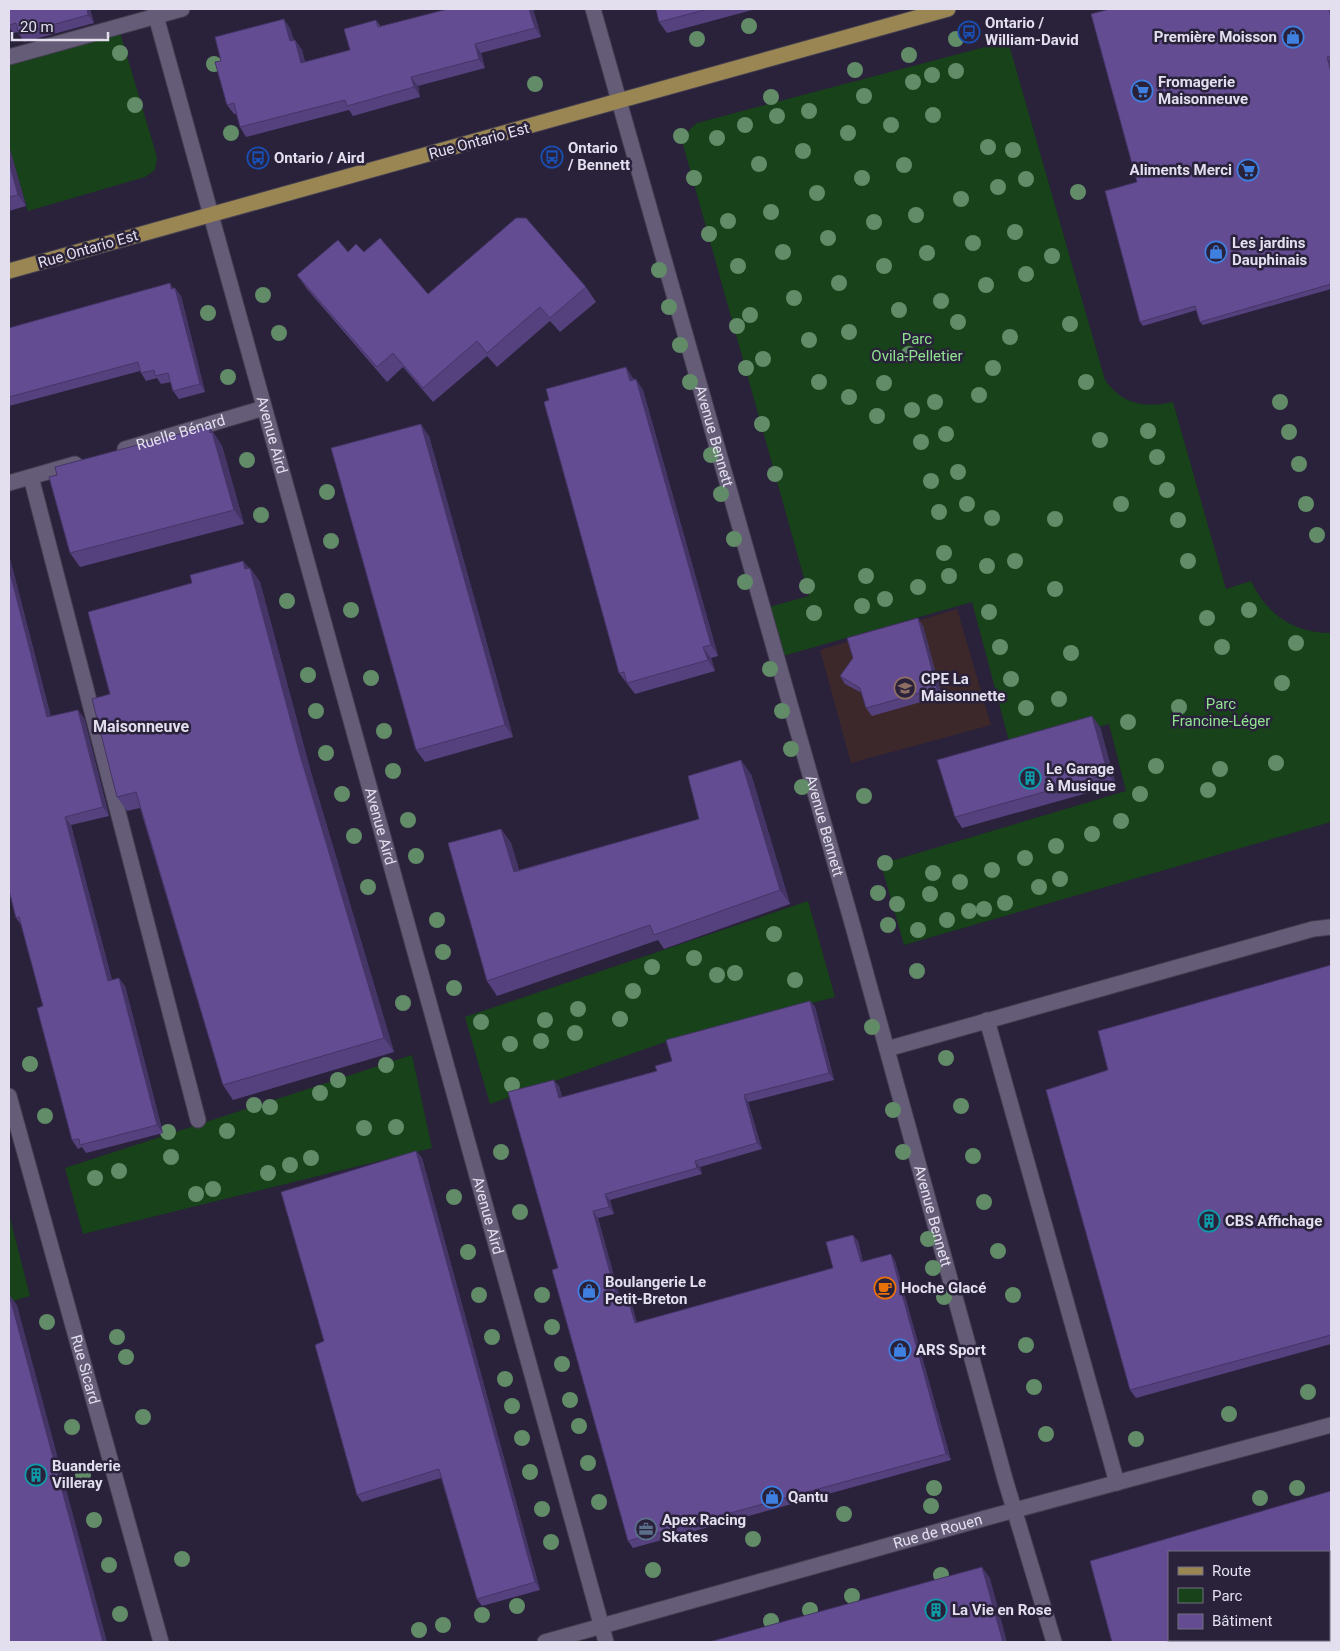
<svg xmlns="http://www.w3.org/2000/svg" width="1340" height="1651" viewBox="0 0 1340 1651" font-family="Roboto,sans-serif">
  <rect width="100%" height="100%" fill="#29223a"/>
  <polygon fill="#3c282a" points="957,609 991,725 851,763 820,650"/>
  <g fill="#184219">
    <polygon points="118,26 157,157 155,170 145,177 28,211 9,146 9,57"/>
    <path d="M1008,41l97,339c18,25 39,28 68,22l53,187 25,-8c16,34 43,52 80,52v189l-427,123 -23,-81 245,-73 -17,-67 -97,28 -40,-150 -196,56 -14,-49 47,-13 -127,-455 9,-13 6,-5z"/>
    <polygon points="808,901 835,997 662,1043 490,1104 465,1017"/>
    <polygon points="412,1055 432,1148 83,1234 65,1168"/>
    <polygon points="9,1214 30,1296 9,1302"/>
  </g>
  <g fill="none" stroke-linecap="round" stroke-linejoin="round">
    <g stroke="#443e51" stroke-width="17">
      <g id="minor">
        <path id="s1" d="M154,9l452,1633"/>
        <path id="s2" d="M593,9l261,921 151,549 49,163"/>
        <polyline points="9,57 182,9"/>
        <path id="s3" d="M125,449l139,-41"/>
        <polyline points="31,477 198,1120"/>
        <polyline points="9,483 75,464"/>
        <polyline points="987,1020 1117,1483"/>
        <polyline points="887,1049 1313,929 1331,927"/>
        <path id="s4" d="M9,1096l152,546"/>
        <path id="s5" d="M545,1642l437,-123 349,-94"/>
      </g>
    </g>
    <g stroke="#443e51" stroke-width="17">
      <polyline id="major" points="9,271 948,9"/>
    </g>
    <use href="#minor" stroke="#655d78" stroke-width="15"/>
    <use href="#major" stroke="#998652" stroke-width="15"/>
  </g>
  <g fill="#628c68">
    <circle cx="749" cy="26" r="8"/>
    <circle cx="697" cy="39" r="8"/>
    <circle cx="956" cy="39" r="8"/>
    <circle cx="120" cy="53" r="8"/>
    <circle cx="909" cy="55" r="8"/>
    <circle cx="214" cy="64" r="8"/>
    <circle cx="855" cy="70" r="8"/>
    <circle cx="956" cy="71" r="8"/>
    <circle cx="932" cy="75" r="8"/>
    <circle cx="913" cy="82" r="8"/>
    <circle cx="535" cy="84" r="8"/>
    <circle cx="864" cy="96" r="8"/>
    <circle cx="771" cy="97" r="8"/>
    <circle cx="135" cy="105" r="8"/>
    <circle cx="809" cy="111" r="8"/>
    <circle cx="933" cy="115" r="8"/>
    <circle cx="777" cy="116" r="8"/>
    <circle cx="745" cy="125" r="8"/>
    <circle cx="891" cy="125" r="8"/>
    <circle cx="231" cy="133" r="8"/>
    <circle cx="848" cy="133" r="8"/>
    <circle cx="681" cy="136" r="8"/>
    <circle cx="717" cy="138" r="8"/>
    <circle cx="988" cy="147" r="8"/>
    <circle cx="1013" cy="150" r="8"/>
    <circle cx="803" cy="151" r="8"/>
    <circle cx="759" cy="164" r="8"/>
    <circle cx="904" cy="165" r="8"/>
    <circle cx="694" cy="178" r="8"/>
    <circle cx="862" cy="178" r="8"/>
    <circle cx="1026" cy="179" r="8"/>
    <circle cx="998" cy="187" r="8"/>
    <circle cx="1078" cy="192" r="8"/>
    <circle cx="817" cy="193" r="8"/>
    <circle cx="961" cy="199" r="8"/>
    <circle cx="771" cy="212" r="8"/>
    <circle cx="916" cy="215" r="8"/>
    <circle cx="728" cy="221" r="8"/>
    <circle cx="874" cy="222" r="8"/>
    <circle cx="1015" cy="232" r="8"/>
    <circle cx="709" cy="234" r="8"/>
    <circle cx="828" cy="238" r="8"/>
    <circle cx="973" cy="243" r="8"/>
    <circle cx="783" cy="252" r="8"/>
    <circle cx="927" cy="253" r="8"/>
    <circle cx="1052" cy="256" r="8"/>
    <circle cx="738" cy="266" r="8"/>
    <circle cx="884" cy="266" r="8"/>
    <circle cx="659" cy="270" r="8"/>
    <circle cx="1026" cy="274" r="8"/>
    <circle cx="839" cy="283" r="8"/>
    <circle cx="986" cy="285" r="8"/>
    <circle cx="263" cy="295" r="8"/>
    <circle cx="794" cy="298" r="8"/>
    <circle cx="941" cy="301" r="8"/>
    <circle cx="669" cy="307" r="8"/>
    <circle cx="899" cy="310" r="8"/>
    <circle cx="208" cy="313" r="8"/>
    <circle cx="750" cy="315" r="8"/>
    <circle cx="958" cy="322" r="8"/>
    <circle cx="1070" cy="324" r="8"/>
    <circle cx="737" cy="326" r="8"/>
    <circle cx="849" cy="332" r="8"/>
    <circle cx="279" cy="333" r="8"/>
    <circle cx="1010" cy="337" r="8"/>
    <circle cx="809" cy="340" r="8"/>
    <circle cx="680" cy="345" r="8"/>
    <circle cx="909" cy="354" r="8"/>
    <circle cx="763" cy="359" r="8"/>
    <circle cx="746" cy="368" r="8"/>
    <circle cx="993" cy="368" r="8"/>
    <circle cx="228" cy="377" r="8"/>
    <circle cx="690" cy="382" r="8"/>
    <circle cx="819" cy="382" r="8"/>
    <circle cx="1086" cy="382" r="8"/>
    <circle cx="884" cy="383" r="8"/>
    <circle cx="979" cy="395" r="8"/>
    <circle cx="849" cy="397" r="8"/>
    <circle cx="935" cy="402" r="8"/>
    <circle cx="1280" cy="402" r="8"/>
    <circle cx="912" cy="410" r="8"/>
    <circle cx="877" cy="416" r="8"/>
    <circle cx="762" cy="424" r="8"/>
    <circle cx="1148" cy="431" r="8"/>
    <circle cx="1289" cy="432" r="8"/>
    <circle cx="946" cy="434" r="8"/>
    <circle cx="1100" cy="440" r="8"/>
    <circle cx="921" cy="442" r="8"/>
    <circle cx="711" cy="455" r="8"/>
    <circle cx="1157" cy="457" r="8"/>
    <circle cx="247" cy="460" r="8"/>
    <circle cx="1299" cy="464" r="8"/>
    <circle cx="958" cy="472" r="8"/>
    <circle cx="775" cy="474" r="8"/>
    <circle cx="931" cy="481" r="8"/>
    <circle cx="1167" cy="490" r="8"/>
    <circle cx="327" cy="492" r="8"/>
    <circle cx="721" cy="494" r="8"/>
    <circle cx="967" cy="504" r="8"/>
    <circle cx="1121" cy="504" r="8"/>
    <circle cx="1306" cy="504" r="8"/>
    <circle cx="939" cy="512" r="8"/>
    <circle cx="261" cy="515" r="8"/>
    <circle cx="992" cy="518" r="8"/>
    <circle cx="1055" cy="519" r="8"/>
    <circle cx="1178" cy="520" r="8"/>
    <circle cx="1317" cy="535" r="8"/>
    <circle cx="734" cy="539" r="8"/>
    <circle cx="331" cy="541" r="8"/>
    <circle cx="944" cy="553" r="8"/>
    <circle cx="1015" cy="561" r="8"/>
    <circle cx="1188" cy="561" r="8"/>
    <circle cx="987" cy="566" r="8"/>
    <circle cx="866" cy="576" r="8"/>
    <circle cx="949" cy="576" r="8"/>
    <circle cx="745" cy="582" r="8"/>
    <circle cx="807" cy="586" r="8"/>
    <circle cx="918" cy="587" r="8"/>
    <circle cx="1055" cy="589" r="8"/>
    <circle cx="885" cy="599" r="8"/>
    <circle cx="287" cy="601" r="8"/>
    <circle cx="862" cy="606" r="8"/>
    <circle cx="351" cy="610" r="8"/>
    <circle cx="1249" cy="610" r="8"/>
    <circle cx="989" cy="612" r="8"/>
    <circle cx="814" cy="613" r="8"/>
    <circle cx="1207" cy="618" r="8"/>
    <circle cx="1296" cy="643" r="8"/>
    <circle cx="1000" cy="647" r="8"/>
    <circle cx="1222" cy="647" r="8"/>
    <circle cx="1071" cy="653" r="8"/>
    <circle cx="770" cy="669" r="8"/>
    <circle cx="308" cy="675" r="8"/>
    <circle cx="371" cy="678" r="8"/>
    <circle cx="1011" cy="679" r="8"/>
    <circle cx="1282" cy="683" r="8"/>
    <circle cx="1059" cy="699" r="8"/>
    <circle cx="1179" cy="707" r="8"/>
    <circle cx="1026" cy="708" r="8"/>
    <circle cx="316" cy="711" r="8"/>
    <circle cx="782" cy="711" r="8"/>
    <circle cx="1128" cy="722" r="8"/>
    <circle cx="384" cy="731" r="8"/>
    <circle cx="791" cy="749" r="8"/>
    <circle cx="326" cy="753" r="8"/>
    <circle cx="1276" cy="763" r="8"/>
    <circle cx="1156" cy="766" r="8"/>
    <circle cx="1220" cy="769" r="8"/>
    <circle cx="393" cy="771" r="8"/>
    <circle cx="802" cy="787" r="8"/>
    <circle cx="1208" cy="790" r="8"/>
    <circle cx="342" cy="794" r="8"/>
    <circle cx="1140" cy="794" r="8"/>
    <circle cx="864" cy="796" r="8"/>
    <circle cx="408" cy="820" r="8"/>
    <circle cx="1121" cy="821" r="8"/>
    <circle cx="1092" cy="834" r="8"/>
    <circle cx="354" cy="836" r="8"/>
    <circle cx="1056" cy="846" r="8"/>
    <circle cx="416" cy="856" r="8"/>
    <circle cx="1025" cy="858" r="8"/>
    <circle cx="885" cy="863" r="8"/>
    <circle cx="992" cy="870" r="8"/>
    <circle cx="933" cy="873" r="8"/>
    <circle cx="1060" cy="879" r="8"/>
    <circle cx="960" cy="882" r="8"/>
    <circle cx="368" cy="887" r="8"/>
    <circle cx="1039" cy="887" r="8"/>
    <circle cx="878" cy="893" r="8"/>
    <circle cx="930" cy="894" r="8"/>
    <circle cx="1005" cy="903" r="8"/>
    <circle cx="897" cy="904" r="8"/>
    <circle cx="984" cy="909" r="8"/>
    <circle cx="969" cy="911" r="8"/>
    <circle cx="437" cy="920" r="8"/>
    <circle cx="947" cy="920" r="8"/>
    <circle cx="888" cy="925" r="8"/>
    <circle cx="918" cy="930" r="8"/>
    <circle cx="774" cy="934" r="8"/>
    <circle cx="443" cy="952" r="8"/>
    <circle cx="694" cy="958" r="8"/>
    <circle cx="652" cy="967" r="8"/>
    <circle cx="917" cy="971" r="8"/>
    <circle cx="735" cy="973" r="8"/>
    <circle cx="717" cy="975" r="8"/>
    <circle cx="795" cy="980" r="8"/>
    <circle cx="454" cy="988" r="8"/>
    <circle cx="633" cy="991" r="8"/>
    <circle cx="403" cy="1003" r="8"/>
    <circle cx="578" cy="1009" r="8"/>
    <circle cx="620" cy="1019" r="8"/>
    <circle cx="545" cy="1020" r="8"/>
    <circle cx="481" cy="1022" r="8"/>
    <circle cx="872" cy="1027" r="8"/>
    <circle cx="575" cy="1033" r="8"/>
    <circle cx="541" cy="1041" r="8"/>
    <circle cx="510" cy="1044" r="8"/>
    <circle cx="946" cy="1058" r="8"/>
    <circle cx="30" cy="1064" r="8"/>
    <circle cx="386" cy="1065" r="8"/>
    <circle cx="338" cy="1080" r="8"/>
    <circle cx="512" cy="1085" r="8"/>
    <circle cx="320" cy="1093" r="8"/>
    <circle cx="254" cy="1105" r="8"/>
    <circle cx="961" cy="1106" r="8"/>
    <circle cx="270" cy="1107" r="8"/>
    <circle cx="893" cy="1110" r="8"/>
    <circle cx="45" cy="1116" r="8"/>
    <circle cx="396" cy="1127" r="8"/>
    <circle cx="364" cy="1128" r="8"/>
    <circle cx="227" cy="1131" r="8"/>
    <circle cx="168" cy="1132" r="8"/>
    <circle cx="501" cy="1152" r="8"/>
    <circle cx="903" cy="1152" r="8"/>
    <circle cx="973" cy="1156" r="8"/>
    <circle cx="171" cy="1157" r="8"/>
    <circle cx="311" cy="1158" r="8"/>
    <circle cx="290" cy="1165" r="8"/>
    <circle cx="119" cy="1171" r="8"/>
    <circle cx="268" cy="1173" r="8"/>
    <circle cx="95" cy="1178" r="8"/>
    <circle cx="213" cy="1189" r="8"/>
    <circle cx="196" cy="1194" r="8"/>
    <circle cx="454" cy="1197" r="8"/>
    <circle cx="984" cy="1202" r="8"/>
    <circle cx="520" cy="1212" r="8"/>
    <circle cx="928" cy="1239" r="8"/>
    <circle cx="998" cy="1251" r="8"/>
    <circle cx="468" cy="1252" r="8"/>
    <circle cx="933" cy="1268" r="8"/>
    <circle cx="479" cy="1295" r="8"/>
    <circle cx="542" cy="1295" r="8"/>
    <circle cx="1013" cy="1295" r="8"/>
    <circle cx="944" cy="1297" r="8"/>
    <circle cx="47" cy="1322" r="8"/>
    <circle cx="552" cy="1327" r="8"/>
    <circle cx="117" cy="1337" r="8"/>
    <circle cx="492" cy="1337" r="8"/>
    <circle cx="1026" cy="1345" r="8"/>
    <circle cx="126" cy="1357" r="8"/>
    <circle cx="562" cy="1364" r="8"/>
    <circle cx="505" cy="1379" r="8"/>
    <circle cx="1034" cy="1387" r="8"/>
    <circle cx="1308" cy="1392" r="8"/>
    <circle cx="570" cy="1400" r="8"/>
    <circle cx="512" cy="1406" r="8"/>
    <circle cx="1229" cy="1414" r="8"/>
    <circle cx="143" cy="1417" r="8"/>
    <circle cx="579" cy="1426" r="8"/>
    <circle cx="72" cy="1427" r="8"/>
    <circle cx="1046" cy="1434" r="8"/>
    <circle cx="522" cy="1438" r="8"/>
    <circle cx="1136" cy="1439" r="8"/>
    <circle cx="588" cy="1463" r="8"/>
    <circle cx="530" cy="1472" r="8"/>
    <circle cx="83" cy="1475" r="8"/>
    <circle cx="934" cy="1488" r="8"/>
    <circle cx="1297" cy="1488" r="8"/>
    <circle cx="1260" cy="1498" r="8"/>
    <circle cx="599" cy="1502" r="8"/>
    <circle cx="931" cy="1506" r="8"/>
    <circle cx="542" cy="1509" r="8"/>
    <circle cx="844" cy="1514" r="8"/>
    <circle cx="94" cy="1520" r="8"/>
    <circle cx="753" cy="1539" r="8"/>
    <circle cx="551" cy="1542" r="8"/>
    <circle cx="182" cy="1559" r="8"/>
    <circle cx="109" cy="1565" r="8"/>
    <circle cx="653" cy="1570" r="8"/>
    <circle cx="941" cy="1575" r="8"/>
    <circle cx="852" cy="1596" r="8"/>
    <circle cx="517" cy="1606" r="8"/>
    <circle cx="810" cy="1610" r="8"/>
    <circle cx="120" cy="1614" r="8"/>
    <circle cx="482" cy="1615" r="8"/>
    <circle cx="771" cy="1621" r="8"/>
    <circle cx="443" cy="1625" r="8"/>
    <circle cx="419" cy="1630" r="8"/>
  </g>
  <g fill="#55417e">
    <polygon points="9,9 90,9 94,23 24,42 19,34 19,32 13,33 9,27"/>
    <polygon points="448,9 533,9 541,37 481,53 485,68 418,86 420,97 353,116 349,110 246,137 240,127 236,114 234,114 227,105 221,61 290,28 294,41 295,40 302,50 305,62 350,50 376,20 381,27"/>
    <polygon points="656,9 756,9 667,33 659,22"/>
    <polygon points="1330,9 1331,12 1331,60 1330,61 1331,66 1331,289 1203,325 1200,322 1197,310 1143,326 1140,322 1137,182"/>
    <polygon points="9,146 26,206 9,211"/>
    <polygon points="348,252 364,252 428,294 586,287 596,302 560,332 550,321 497,367 487,356 433,402 403,367 387,382 307,289 297,275"/>
    <polygon points="170,283 173,289 181,296 205,392 179,399 173,391 171,382 161,384 157,378 146,381 140,371 9,406 9,328"/>
    <polygon points="633,378 634,380 643,390 718,656 711,658 715,671 635,694 619,673 549,400"/>
    <polygon points="209,426 222,446 244,524 80,567 70,553 57,475"/>
    <polygon points="429,436 513,737 425,762 416,750"/>
    <polygon points="9,555 51,717 84,718 109,816 71,825 112,980 125,986 163,1133 86,1153 82,1147 78,1149 72,1140 43,1006 22,926 16,918 9,890"/>
    <polygon points="243,561 249,568 250,568 260,582 310,769 394,1052 233,1100 223,1085 140,808 127,811 117,797 110,694 192,583"/>
    <polygon points="923,626 942,696 872,716 866,708 862,693 845,684 840,676"/>
    <polygon points="1092,716 1100,727 1116,785 962,828 955,817"/>
    <polygon points="751,774 790,904 664,949 658,940 497,996 487,981 501,829 511,843 519,870 699,819"/>
    <polygon points="1331,965 1331,1344 1136,1398 1130,1390 1108,1070"/>
    <polygon points="810,1001 815,1007 834,1080 748,1102 762,1149 700,1167 702,1174 610,1200 614,1214 598,1218 620,1298 631,1302 637,1323 833,1268 853,1235 858,1241 863,1262 891,1254 895,1261 951,1460 633,1548 628,1541 558,1268 559,1086 562,1098 657,1071 672,1061"/>
    <polygon points="416,1151 422,1158 540,1590 482,1606 477,1599 441,1478 362,1502 357,1495 324,1341"/>
  </g>
  <g fill="#453566">
    <polygon points="87,9 90,9 94,23 88,15"/>
    <polygon points="529,9 533,9 541,37 535,28"/>
    <polygon points="284,19 290,28 296,51 290,41"/>
    <polygon points="295,40 302,50 308,73 301,63"/>
    <polygon points="475,44 481,53 485,68 479,59"/>
    <polygon points="1327,57 1330,61 1331,66 1331,72"/>
    <polygon points="411,77 418,86 420,97 414,87"/>
    <polygon points="9,146 26,206 18,195 9,162"/>
    <polygon points="175,288 181,296 205,392 200,384"/>
    <polygon points="626,367 633,378 637,392 630,381"/>
    <polygon points="636,379 643,390 718,656 711,645"/>
    <polygon points="421,424 429,436 513,737 505,725"/>
    <polygon points="209,426 222,446 244,524 234,510"/>
    <polygon points="9,555 53,726 47,717 9,569"/>
    <polygon points="243,561 252,572 250,568 260,582 310,769 394,1052 384,1038 300,755"/>
    <polygon points="918,618 923,626 942,696 937,688"/>
    <polygon points="703,647 711,658 715,671 708,660"/>
    <polygon points="78,710 84,718 109,816 103,807"/>
    <polygon points="1092,716 1100,727 1116,785 1108,774"/>
    <polygon points="741,760 751,774 790,904 780,890"/>
    <polygon points="65,817 71,825 114,989 108,981"/>
    <polygon points="501,829 511,843 524,886 514,872"/>
    <polygon points="119,978 125,986 163,1133 157,1125"/>
    <polygon points="810,1001 815,1007 834,1080 829,1073"/>
    <polygon points="554,1080 559,1086 564,1105 559,1098"/>
    <polygon points="744,1095 748,1102 762,1149 757,1143"/>
    <polygon points="416,1151 422,1158 540,1590 535,1582"/>
    <polygon points="695,1161 700,1167 702,1174 697,1168"/>
    <polygon points="605,1194 610,1200 614,1214 609,1207"/>
    <polygon points="593,1211 598,1218 622,1305 617,1298"/>
    <polygon points="853,1235 858,1241 865,1269 861,1262"/>
    <polygon points="891,1254 895,1261 951,1460 946,1454"/>
    <polygon points="9,1294 17,1305 107,1642 103,1642"/>
    <polygon points="627,1296 631,1302 639,1330 635,1323"/>
    <polygon points="982,1567 990,1578 1007,1642 1003,1642"/>
  </g>
  <g fill="#634c92" stroke="#453566" fill-rule="evenodd">
    <polygon points="9,9 87,9 88,15 19,34 16,23 9,25"/>
    <polygon points="448,9 529,9 535,28 475,44 479,59 411,77 414,87 347,106 345,100 240,127 234,103 227,105 215,62 221,61 215,37 284,19 290,41 295,40 301,63 350,50 344,29 376,20 378,27"/>
    <polygon points="656,9 708,9 659,22"/>
    <polygon points="1110,9 1329,9 1331,18 1331,56 1327,57 1331,72 1331,284 1200,322 1195,306 1140,322 1105,191 1137,182 1091,14"/>
    <polygon points="9,162 18,195 9,197"/>
    <polygon points="516,218 526,218 586,287 550,318 540,307 487,353 477,341 423,388 393,353 377,367 297,275 338,240 348,252 356,244 364,252 380,238 428,294"/>
    <polygon points="170,283 171,289 175,288 200,384 173,391 168,373 155,376 154,370 141,373 138,362 9,397 9,328"/>
    <polygon points="626,367 630,381 636,379 711,645 703,647 708,660 627,683 624,672 619,673 544,402 549,400 546,389"/>
    <polygon points="421,424 505,725 416,750 331,448"/>
    <polygon points="209,426 210,433 212,432 234,510 70,553 49,477 57,475 55,467"/>
    <polygon points="243,561 245,569 250,568 300,755 384,1038 223,1085 136,792 117,797 92,699 110,694 88,612 192,583 190,575"/>
    <polygon points="9,569 47,717 78,710 103,807 65,817 108,981 119,978 157,1125 80,1145 79,1139 72,1140 37,1008 43,1006 19,917 16,918 9,890"/>
    <polygon points="918,618 937,688 866,708 860,688 840,676 853,658 847,638"/>
    <polygon points="1092,716 1108,774 955,817 937,760"/>
    <polygon points="741,760 780,890 654,935 650,925 487,981 448,843 501,829 514,872 699,819 688,776"/>
    <polygon points="1331,965 1331,1335 1130,1390 1046,1090 1108,1070 1098,1031"/>
    <polygon points="810,1001 829,1073 744,1095 757,1143 695,1161 697,1168 605,1194 609,1207 593,1211 617,1298 627,1296 635,1323 833,1268 826,1242 853,1235 861,1262 891,1254 946,1454 628,1541 552,1270 558,1268 508,1092 554,1080 559,1098 657,1071 655,1066 672,1061 666,1040"/>
    <polygon points="416,1151 535,1582 477,1599 439,1469 357,1495 315,1345 324,1341 281,1192"/>
    <polygon points="9,1294 103,1642 9,1642"/>
    <path d="M1331,1491v151h-219l-22,-81zM1169,1552h160v88h-160z"/>
    <polygon points="982,1567 1003,1642 709,1642"/>
  </g>
  <defs>
    <g id="bus-ring" transform="scale(1.125)"><circle r="9.5" fill="#29223a" stroke="#1a4fb4" stroke-width="1.5"/><path d="M-5-6H5V4H4V6H2V4H-2V6H-4V4H-5ZM-3.5-4V0h7V-4ZM-3.5 1.2v1.5H-2V1.2ZM2 1.2v1.5H3.5V1.2Z" fill="#1a4fb4"/></g>
    <g id="shop-ring" transform="scale(1.125)"><circle r="9.5" fill="#29223a" stroke="#3f7fe0" stroke-width="1.5"/><path d="M-5-2.5h2.3a2.7 3.5 0 0 1 5.4 0H5L5.5 6h-11ZM-1.5-2.5h3a1.5 2.3 0 0 0-3 0Z" fill="#3f7fe0"/></g>
    <g id="supermarket-ring" transform="scale(1.125)"><circle r="9.5" fill="#29223a" stroke="#3f7fe0" stroke-width="1.5"/><path d="M-6-5.5h2.5l.6 2H6L4.5 2H-2.5L-4.4-4H-6ZM-1.5 3.2a1.3 1.3 0 1 0 .1 0ZM3 3.2a1.3 1.3 0 1 0 .1 0Z" fill="#3f7fe0"/></g>
    <g id="school-ring" transform="scale(1.125)"><circle r="9.5" fill="#29223a" stroke="#8d6e63" stroke-width="1.5"/><path d="M0-5L7-2L0 1L-7-2ZM-4 1L0 2.5L4 1V4Q0 6-4 4Z" fill="#8d6e63"/></g>
    <g id="building-ring" transform="scale(1.125)"><circle r="9.5" fill="#29223a" stroke="#0f9aa8" stroke-width="1.5"/><path d="M-4-6H4V6H1V3H-1V6H-4ZM-2.5-4.3h1.7v1.8h-1.7ZM.8-4.3h1.7v1.8H.8ZM-2.5-1h1.7V.8h-1.7ZM.8-1h1.7V.8H.8Z" fill="#0f9aa8"/></g>
    <g id="cafe-ring" transform="scale(1.125)"><circle r="9.5" fill="#29223a" stroke="#e8710a" stroke-width="1.5"/><path d="M-5.5-4.5H6V0H3Q3 3.5 0 3.5H-2.5Q-5.5 3.5-5.5 0ZM3-3.2v2h1.7v-2ZM-6 4.5H4V6H-6Z" fill="#e8710a"/></g>
    <g id="office-ring" transform="scale(1.125)"><circle r="9.5" fill="#29223a" stroke="#5c6f8a" stroke-width="1.5"/><path d="M-6-3h4V-5.5h4V-3h4V5H-6ZM-1-4.5V-3h2v-1.5ZM-6 0V1H6V0Z" fill="#5c6f8a"/></g>
  </defs>
  <g fill-rule="evenodd">
    <use href="#bus-ring" x="969" y="32"/>
    <use href="#shop-ring" x="1293" y="37"/>
    <use href="#supermarket-ring" x="1142" y="91"/>
    <use href="#bus-ring" x="552" y="157"/>
    <use href="#bus-ring" x="258" y="158"/>
    <use href="#supermarket-ring" x="1248" y="170"/>
    <use href="#shop-ring" x="1216" y="252"/>
    <use href="#school-ring" x="905" y="688"/>
    <use href="#building-ring" x="1030" y="778"/>
    <use href="#building-ring" x="1209" y="1221"/>
    <use href="#cafe-ring" x="885" y="1288"/>
    <use href="#shop-ring" x="589" y="1291"/>
    <use href="#shop-ring" x="900" y="1350"/>
    <use href="#building-ring" x="36" y="1475"/>
    <use href="#shop-ring" x="772" y="1497"/>
    <use href="#office-ring" x="646" y="1529"/>
    <use href="#building-ring" x="936" y="1610"/>
  </g>
  <g text-anchor="middle" dominant-baseline="central" stroke-width="5" stroke-linejoin="round" paint-order="stroke">
    <g font-size="15" font-weight="bold" fill="#e3dfee" stroke="#29223a" text-anchor="start">
      <text x="985" y="23">Ontario /<tspan x="985" dy="17">William-David</tspan></text>
      <text x="1277" y="37" text-anchor="end">Première Moisson</text>
      <text x="1158" y="82">Fromagerie<tspan x="1158" dy="17">Maisonneuve</tspan></text>
      <text x="568" y="148">Ontario<tspan x="568" dy="17">/ Bennett</tspan></text>
      <text x="274" y="158">Ontario / Aird</text>
      <text x="1232" y="170" text-anchor="end">Aliments Merci</text>
      <text x="1232" y="243">Les jardins<tspan x="1232" dy="17">Dauphinais</tspan></text>
      <text x="921" y="679">CPE La<tspan x="921" dy="17">Maisonnette</tspan></text>
      <text x="1046" y="769">Le Garage<tspan x="1046" dy="17">à Musique</tspan></text>
      <text x="1225" y="1221">CBS Affichage</text>
      <text x="605" y="1282">Boulangerie Le<tspan x="605" dy="17">Petit-Breton</tspan></text>
      <text x="901" y="1288">Hoche Glacé</text>
      <text x="916" y="1350">ARS Sport</text>
      <text x="52" y="1466">Buanderie<tspan x="52" dy="17">Villeray</tspan></text>
      <text x="788" y="1497">Qantu</text>
      <text x="662" y="1520">Apex Racing<tspan x="662" dy="17">Skates</tspan></text>
      <text x="952" y="1610">La Vie en Rose</text>
    </g>
    <g font-size="15" fill="#e3dfee" stroke="#29223a">
      <text transform="translate(479 141) rotate(-15)">Rue Ontario Est</text>
      <text transform="translate(88 249) rotate(-16)">Rue Ontario Est</text>
      <text stroke="none"><textPath href="#s3" startOffset="58">Ruelle Bénard</textPath></text>
      <text stroke="none"><textPath href="#s1" startOffset="442">Avenue Aird</textPath></text>
      <text stroke="none"><textPath href="#s2" startOffset="444">Avenue Bennett</textPath></text>
      <text stroke="none"><textPath href="#s2" startOffset="849">Avenue Bennett</textPath></text>
      <text stroke="none"><textPath href="#s1" startOffset="848">Avenue Aird</textPath></text>
      <text stroke="none"><textPath href="#s2" startOffset="1254">Avenue Bennett</textPath></text>
      <text stroke="none"><textPath href="#s1" startOffset="1252">Avenue Aird</textPath></text>
      <text stroke="none"><textPath href="#s4" startOffset="284">Rue Sicard</textPath></text>
      <text stroke="none"><textPath href="#s5" startOffset="408">Rue de Rouen</textPath></text>
    </g>
    <g font-size="15" fill="#90e38e" stroke="#29223a">
      <text x="917" y="339">Parc<tspan x="917" dy="17">Ovila-Pelletier</tspan></text>
      <text x="1221" y="704">Parc<tspan x="1221" dy="17">Francine-Léger</tspan></text>
    </g>
    <g font-size="16" font-weight="bold" fill="#e3dfee" stroke="#29223a">
      <text x="141" y="726">Maisonneuve</text>
    </g>
  </g>
  <rect width="1340" height="1651" fill="none" stroke="#e3dfee" stroke-width="20"/>
  <rect x="1168" y="1551" width="162" height="90" fill="#29223a" stroke="#736e82"/>
  <rect x="1178" y="1567" width="25" height="8" fill="#998652" stroke="#736e82"/>
  <text x="1212" y="1576" font-size="15" fill="#e3dfee">Route</text>
  <rect x="1178" y="1588" width="25" height="15" fill="#184219" stroke="#736e82"/>
  <text x="1212" y="1601" font-size="15" fill="#e3dfee">Parc</text>
  <rect x="1178" y="1614" width="25" height="15" fill="#634c92" stroke="#736e82"/>
  <text x="1212" y="1626" font-size="15" fill="#e3dfee">Bâtiment</text>
  <path d="M12 32v8h96v-8" fill="none" stroke="#e3dfee" stroke-width="2.5"/>
  <text x="20" y="32" font-size="15" fill="#e3dfee" stroke="#29223a" stroke-width="4" paint-order="stroke">20 m</text>
</svg>
